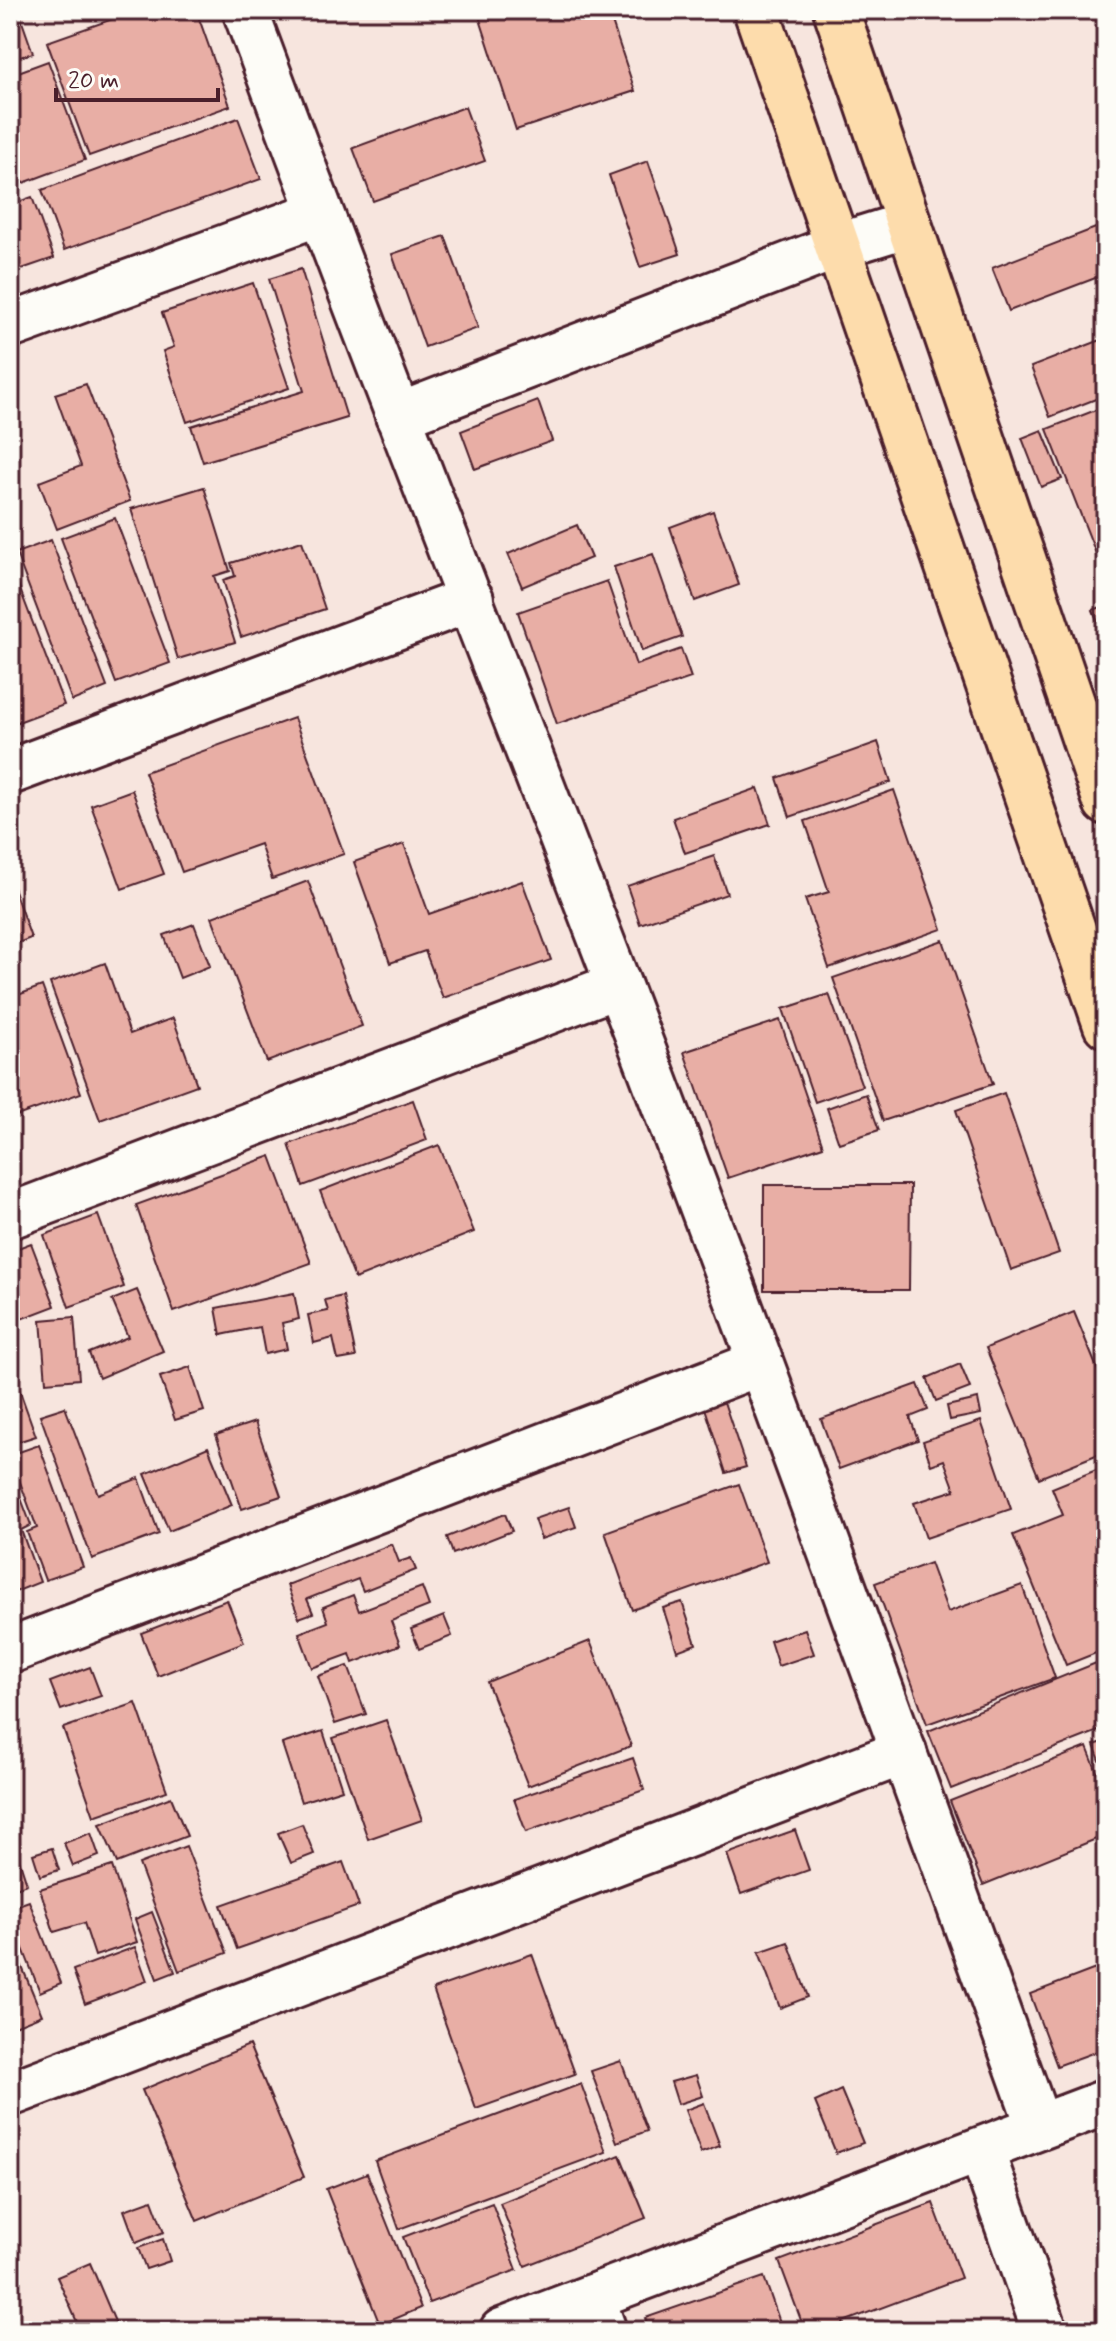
<svg xmlns="http://www.w3.org/2000/svg" width="1116" height="2341" viewBox="0 0 1116 2341" font-family="Mynerve,sans-serif">
  <rect width="100%" height="100%" fill="#f7e5de"/>
  <filter id="ink" filterUnits="userSpaceOnUse"><feTurbulence type="fractalNoise" baseFrequency=".0125" numOctaves="2"/><feDisplacementMap in="SourceGraphic" scale="16" xChannelSelector="R" yChannelSelector="G"/><feConvolveMatrix kernelMatrix="1 2 1 2 8 2 1 2 1" color-interpolation-filters="sRGB"/></filter>
  <g filter="url(#ink)">
    <g fill="#e8aea5" stroke="#4a1f2b" stroke-width="2">
      <polygon points="10,10 18,10 33,53 10,60"/>
      <polygon points="138,10 196,10 230,106 89,156 47,42"/>
      <polygon points="477,10 608,10 635,91 516,130"/>
      <polygon points="48,61 85,160 10,188 10,75"/>
      <polygon points="465,107 485,161 373,201 353,148"/>
      <polygon points="238,118 261,179 64,250 42,190"/>
      <polygon points="648,161 680,254 640,267 609,175"/>
      <polygon points="32,197 54,258 10,273 10,205"/>
      <polygon points="1106,224 1106,274 1009,311 992,268"/>
      <polygon points="445,236 478,328 425,347 392,254"/>
      <polygon points="301,269 347,418 203,462 191,426 304,391 269,279"/>
      <polygon points="253,283 289,388 187,422 163,351 174,347 162,313"/>
      <polygon points="1106,338 1106,395 1050,417 1031,367"/>
      <polygon points="86,384 130,501 57,529 39,482 81,466 55,394"/>
      <polygon points="538,401 552,441 475,469 461,431"/>
      <polygon points="1106,406 1106,579 1047,429"/>
      <polygon points="1042,430 1062,479 1041,487 1022,438"/>
      <polygon points="204,487 230,571 214,576 235,642 178,659 131,509"/>
      <polygon points="713,511 739,585 695,601 670,527"/>
      <polygon points="115,518 170,663 116,683 61,538"/>
      <polygon points="577,525 591,558 522,587 508,554"/>
      <polygon points="51,540 107,687 72,701 16,553"/>
      <polygon points="302,541 325,609 241,637 223,580 235,576 231,563"/>
      <polygon points="653,554 682,637 642,651 614,567"/>
      <polygon points="10,563 64,705 10,725"/>
      <polygon points="607,581 636,665 681,649 691,678 557,724 518,612"/>
      <polygon points="1106,605 1106,643 1093,610"/>
      <polygon points="294,718 344,854 272,879 260,844 182,872 145,772"/>
      <polygon points="878,742 891,782 790,817 777,778"/>
      <polygon points="758,788 770,824 685,853 673,818"/>
      <polygon points="132,790 164,874 122,889 91,805"/>
      <polygon points="894,790 942,929 829,968 805,899 829,892 805,821"/>
      <polygon points="404,844 429,914 522,881 551,960 443,998 425,951 390,963 354,862"/>
      <polygon points="714,856 727,894 640,924 627,886"/>
      <polygon points="10,879 31,938 10,946"/>
      <polygon points="308,881 362,1026 267,1062 212,917"/>
      <polygon points="194,924 210,966 180,978 164,935"/>
      <polygon points="943,940 993,1084 883,1121 833,978"/>
      <polygon points="105,963 130,1034 173,1018 197,1085 100,1120 50,983"/>
      <polygon points="42,986 81,1093 14,1117 10,1104 10,998"/>
      <polygon points="829,994 862,1086 815,1102 783,1009"/>
      <polygon points="780,1020 823,1146 728,1178 684,1052"/>
      <polygon points="1004,1093 1059,1253 1011,1270 956,1110"/>
      <polygon points="866,1094 879,1130 839,1143 827,1108"/>
      <polygon points="413,1100 427,1140 303,1186 289,1144"/>
      <polygon points="439,1145 474,1232 355,1279 320,1191"/>
      <polygon points="271,1156 311,1263 174,1312 136,1205"/>
      <polygon points="764,1185 910,1185 909,1290 764,1290"/>
      <polygon points="98,1215 124,1287 69,1307 44,1235"/>
      <polygon points="31,1243 55,1306 13,1322 10,1314 10,1251"/>
      <polygon points="137,1290 163,1351 99,1378 89,1353 128,1337 112,1300"/>
      <polygon points="294,1293 299,1319 282,1323 287,1349 265,1354 260,1327 221,1335 216,1308"/>
      <polygon points="343,1296 356,1357 338,1360 333,1338 314,1343 308,1315 328,1311 325,1300"/>
      <polygon points="1074,1312 1106,1390 1106,1451 1039,1478 986,1348"/>
      <polygon points="74,1317 79,1379 46,1382 41,1320"/>
      <polygon points="960,1364 970,1388 936,1401 927,1378"/>
      <polygon points="190,1367 204,1411 175,1420 160,1377"/>
      <polygon points="13,1372 36,1436 14,1443 10,1431 10,1373"/>
      <polygon points="918,1384 928,1410 910,1417 918,1440 839,1469 821,1419"/>
      <polygon points="978,1399 981,1414 950,1420 947,1406"/>
      <polygon points="724,1402 746,1467 726,1473 705,1408"/>
      <polygon points="65,1407 98,1494 139,1478 159,1534 92,1559 40,1415"/>
      <polygon points="981,1421 1011,1509 926,1538 914,1503 955,1490 944,1460 931,1465 923,1441"/>
      <polygon points="255,1422 281,1496 242,1509 216,1435"/>
      <polygon points="39,1445 83,1567 45,1580 27,1532 37,1528 10,1455"/>
      <polygon points="208,1447 232,1505 169,1531 145,1474"/>
      <polygon points="1106,1466 1106,1649 1066,1665 1013,1535 1063,1515 1052,1488"/>
      <polygon points="10,1469 31,1525 21,1530 40,1582 10,1594"/>
      <polygon points="739,1484 767,1562 632,1610 605,1532"/>
      <polygon points="569,1507 576,1527 541,1539 534,1519"/>
      <polygon points="505,1514 512,1531 453,1554 447,1537"/>
      <polygon points="392,1544 399,1562 411,1558 416,1570 363,1591 358,1579 307,1599 313,1613 299,1618 287,1585"/>
      <polygon points="930,1563 948,1612 1022,1585 1055,1678 927,1724 875,1583"/>
      <polygon points="422,1587 429,1606 391,1621 400,1645 353,1663 350,1654 312,1668 299,1633 328,1622 323,1607 353,1595 359,1611"/>
      <polygon points="227,1600 244,1642 158,1676 141,1633"/>
      <polygon points="682,1602 696,1644 677,1651 663,1608"/>
      <polygon points="444,1616 452,1636 419,1649 411,1629"/>
      <polygon points="805,1629 814,1654 778,1666 770,1641"/>
      <polygon points="590,1641 631,1746 528,1786 487,1682"/>
      <polygon points="1106,1659 1106,1728 951,1789 928,1731"/>
      <polygon points="348,1666 366,1714 335,1724 318,1676"/>
      <polygon points="90,1667 101,1696 61,1710 50,1682"/>
      <polygon points="136,1703 167,1791 94,1816 63,1728"/>
      <polygon points="386,1720 422,1820 368,1839 333,1738"/>
      <polygon points="323,1731 342,1789 301,1802 282,1744"/>
      <polygon points="1106,1741 1106,1776 1094,1745"/>
      <polygon points="1087,1747 1106,1794 1106,1835 983,1885 950,1801"/>
      <polygon points="633,1758 644,1790 526,1832 514,1799"/>
      <polygon points="171,1797 187,1836 117,1863 100,1824"/>
      <polygon points="302,1824 314,1854 291,1863 278,1833"/>
      <polygon points="795,1830 809,1870 741,1894 727,1854"/>
      <polygon points="91,1833 99,1856 73,1866 64,1843"/>
      <polygon points="186,1846 227,1953 179,1971 139,1864"/>
      <polygon points="52,1848 59,1870 40,1876 33,1854"/>
      <polygon points="18,1856 27,1884 10,1890 10,1859"/>
      <polygon points="343,1862 359,1906 237,1949 221,1905"/>
      <polygon points="112,1866 137,1942 95,1956 84,1923 54,1932 40,1889"/>
      <polygon points="29,1901 61,1983 40,1992 22,1946 10,1951 10,1908"/>
      <polygon points="152,1912 175,1972 157,1979 135,1919"/>
      <polygon points="788,1942 808,1997 780,2008 759,1952"/>
      <polygon points="135,1947 147,1981 85,2004 73,1970"/>
      <polygon points="15,1950 42,2015 10,2028 10,1952"/>
      <polygon points="532,1954 575,2074 476,2109 433,1989"/>
      <polygon points="1106,1965 1106,2048 1057,2066 1030,1994"/>
      <polygon points="249,2045 304,2177 197,2221 142,2090"/>
      <polygon points="621,2061 647,2131 617,2142 591,2071"/>
      <polygon points="696,2075 703,2096 678,2104 671,2082"/>
      <polygon points="581,2084 606,2152 399,2229 375,2161"/>
      <polygon points="841,2090 863,2143 836,2153 815,2102"/>
      <polygon points="704,2103 720,2146 701,2153 685,2110"/>
      <polygon points="620,2155 646,2218 525,2266 500,2203"/>
      <polygon points="367,2173 421,2308 380,2325 326,2189"/>
      <polygon points="152,2200 164,2232 136,2243 124,2210"/>
      <polygon points="492,2203 517,2270 429,2303 403,2237"/>
      <polygon points="933,2203 961,2278 843,2322 846,2331 805,2331 779,2261"/>
      <polygon points="163,2239 170,2261 146,2269 138,2248"/>
      <polygon points="90,2263 119,2331 81,2331 57,2277"/>
      <polygon points="764,2277 783,2331 650,2331 645,2318"/>
    </g>
    <g fill="none" stroke-linecap="round" stroke-linejoin="round">
      <g stroke="#4a1f2b" stroke-width="50">
        <g id="minor">
          <path d="M245,10c119,324 247,644 370,966 146,382 286,766 424,1151"/>
          <polyline points="10,326 319,213"/>
          <polyline points="398,416 838,246 909,224"/>
          <polyline points="10,772 471,599"/>
          <polyline points="10,1216 618,985"/>
          <polyline points="10,1651 760,1363"/>
          <polyline points="10,2094 904,1752"/>
          <polyline points="981,2150 1045,2331"/>
          <polyline points="592,2297 604,2331"/>
          <polyline points="502,2331 1106,2102"/>
        </g>
      </g>
      <g stroke="#4a1f2b" stroke-width="50">
        <g id="highway">
          <polyline points="756,10 1106,1025"/>
          <polyline points="836,10 1106,802"/>
        </g>
      </g>
      <use href="#minor" stroke="#fdfcf7" stroke-width="44"/>
      <use href="#highway" stroke="#fddcac" stroke-width="44"/>
    </g>
  </g>
  <rect width="1116" height="2341" fill="none" stroke="#fdfcf7" stroke-width="40"/>
  <rect x="20" y="20" width="1076" height="2301" fill="none" stroke="#4a1f2b" stroke-width="3" filter="url(#ink)"/>
  <path d="M56 88v12h162v-12" fill="none" stroke="#4a1f2b" stroke-width="4"/>
  <text x="68" y="88" font-size="24" fill="#4a1f2b" stroke="#fdfcf7" stroke-width="6" paint-order="stroke">20 m</text>
</svg>
